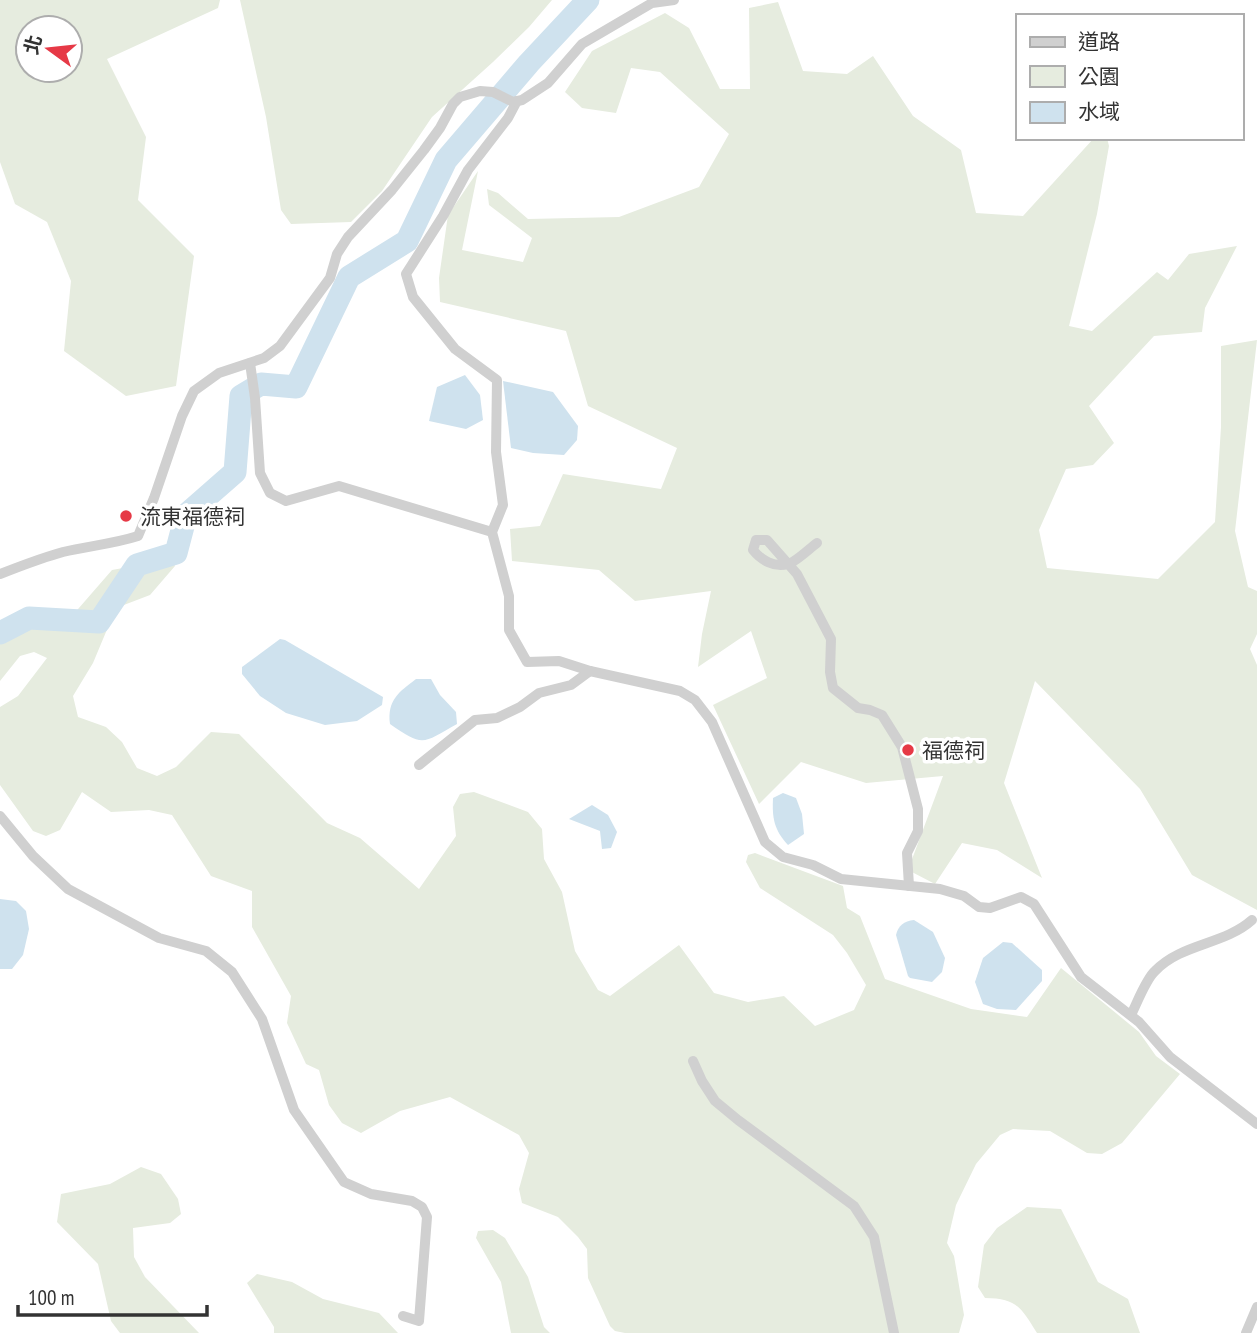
<svg xmlns="http://www.w3.org/2000/svg" width="1257" height="1333" viewBox="0 0 1257 1333" font-family="'PT Sans Narrow','Noto Sans TC',sans-serif">
  <rect width="100%" height="100%" fill="#fff"/>
  <g fill="#e6ecdf" fill-rule="evenodd">
    <path d="M0,0h220l-2,8 -111,51 39,78 -8,63 56,56 -18,130 -50,10 -62,-45 7,-70 -24,-59 -32,-18 -15,-42zM28,28h42v42h-42z"/>
    <polygon points="240,0 552,0 529,27 493,62 432,117 382,191 351,222 291,224 281,210 266,117"/>
    <polygon points="778,2 803,71 847,74 873,56 913,116 961,150 976,213 1023,216 1094,138 1107,138 1109,146 1097,214 1069,326 1092,331 1157,272 1168,280 1189,254 1237,246 1205,308 1202,332 1154,336 1089,406 1114,443 1093,465 1066,469 1039,530 1047,568 1158,579 1215,522 1221,427 1221,346 1257,340 1235,531 1248,587 1257,591 1257,634 1250,649 1257,665 1257,910 1192,875 1140,789 1035,681 1004,783 1042,878 997,850 962,843 935,884 908,870 943,776 866,783 801,762 759,804 713,705 767,678 751,631 698,667 702,634 711,591 635,601 599,570 512,561 510,529 540,526 563,474 661,489 677,448 588,406 566,331 440,302 439,278 448,215 478,171 462,250 523,262 532,238 489,205 487,189 498,193 528,219 619,217 699,187 729,134 660,72 631,68 616,113 582,108 565,92 592,51 665,13 689,28 720,89 750,89 749,8"/>
    <polygon points="172,559 175,566 150,595 116,608 93,663 73,696 78,717 106,727 122,742 137,768 157,776 176,767 211,732 239,734 327,823 360,838 419,889 456,836 453,807 460,794 474,792 528,812 542,829 544,859 562,892 575,951 598,990 610,996 679,945 714,993 748,1002 784,996 815,1026 854,1010 866,985 847,953 833,935 760,888 746,862 748,855 755,853 843,886 847,908 860,916 885,979 971,1009 1027,1017 1061,968 1139,1032 1156,1056 1180,1074 1122,1143 1102,1154 1087,1153 1050,1131 1013,1129 1000,1135 976,1164 956,1205 947,1243 954,1256 964,1315 959,1333 625,1333 615,1331 610,1326 588,1278 587,1249 578,1237 558,1217 522,1203 519,1189 529,1153 519,1135 450,1097 400,1111 361,1133 342,1123 329,1105 319,1070 306,1064 287,1023 291,996 252,927 252,891 211,876 172,815 149,810 111,812 82,792 60,830 46,836 33,831 0,785 0,707 18,696 47,658 34,652 20,656 0,681 0,634 23,613 65,624 112,570"/>
    <polygon points="141,1167 161,1174 178,1199 181,1214 170,1223 133,1228 134,1257 145,1277 199,1333 120,1333 111,1321 98,1264 57,1222 61,1194 110,1184"/>
    <path d="M1027,1207l34,2 37,73 30,17 12,34h-103c-16,-25 -20,-35 -52,-35l-7,-11 6,-42 13,-17z"/>
    <polygon points="493,1230 505,1238 528,1277 544,1327 550,1333 511,1333 501,1282 476,1238 478,1231"/>
    <polygon points="257,1274 292,1282 323,1299 379,1313 398,1333 274,1333 274,1327 247,1283"/>
  </g>
  <g fill="#cfe2ee">
    <polygon points="465,375 480,395 483,420 466,429 429,421 437,387"/>
    <polygon points="503,381 553,392 578,426 577,440 564,455 533,453 511,448"/>
    <polygon points="280,639 285,640 383,697 382,705 357,721 325,725 286,713 260,696 242,674 242,667"/>
    <path d="M416,679h15l9,16 16,17 1,12c-34,19 -33,24 -67,0 -3,-24 9,-32 26,-45z"/>
    <path d="M783,793l13,5 6,16 2,20 -16,11c-14,-15 -16,-27 -15,-47z"/>
    <polygon points="592,805 608,815 617,832 611,848 602,849 600,831 569,819"/>
    <polygon points="0,899 16,901 26,911 29,929 23,955 12,969 0,969"/>
    <path d="M914,920l19,12 12,26 -3,14 -10,10 -22,-4 -2,-2 -12,-41c2,-9 8,-14 18,-15z"/>
    <polygon points="1003,942 1012,943 1042,970 1042,981 1016,1010 997,1009 983,1004 975,982 983,958"/>
  </g>
  <g fill="none" stroke-linecap="round" stroke-linejoin="round">
    <polyline stroke="#cfe2ee" stroke-width="23" points="0,633 29,618 99,622 137,565 176,553 186,515 235,472 241,396 261,384 296,387 349,277 407,241 446,160 529,63 588,0"/>
    <g stroke="#d0d0d0" stroke-width="10">
      <polyline points="517,101 508,118 468,170 443,216 406,274 413,297 455,349 497,380 496,452 503,505 492,532 509,596 509,630 527,662 559,661 590,671 680,691 695,700 712,722 765,842 783,857 813,865 841,879 940,889 964,896 979,907 990,908 1021,897 1034,904 1081,977 1139,1022 1170,1057 1257,1124"/>
      <polyline points="250,363 255,398 260,473 270,493 286,501 339,486 492,532"/>
      <path d="M817,543c-7,5 -21,19 -29,21 -14,4 -27,-4 -35,-14l3,-10h11l30,34 34,65 -1,33 3,16 25,20 12,2 12,5 20,32 16,62v22l-11,22 2,33"/>
      <path d="M0,574c21,-8 41,-16 63,-22 25,-6 50,-8 75,-16l16,-38 28,-82 12,-25 25,-18 45,-15 16,-12 50,-68 7,-24 11,-17 44,-47 32,-40 16,-22 13,-24 7,-7 20,-6 13,1 20,10 9,-2 26,-17 34,-39 70,-41 22,-3"/>
      <polyline points="419,765 475,720 497,718 520,707 539,693 571,685 590,671"/>
      <polyline points="0,816 33,856 68,889 159,938 206,951 232,972 262,1019 294,1110 344,1182 371,1194 412,1201 422,1207 427,1217 419,1321 403,1316"/>
      <path d="M1131,1015c6,-12 15,-36 24,-44 27,-28 69,-26 97,-51"/>
      <polyline points="693,1061 702,1081 715,1101 738,1120 854,1206 874,1237 894,1333"/>
      <polyline points="1246,1333 1257,1307"/>
    </g>
  </g>
  <g fill="#e63946" stroke="#fff" stroke-width="2.5">
    <circle cx="126" cy="516" r="7"/>
    <circle cx="908" cy="750" r="7"/>
  </g>
  <g text-anchor="middle" dominant-baseline="central" stroke-width="7" stroke-linejoin="round" paint-order="stroke">
    <g font-size="21" fill="#333" stroke="#fff" text-anchor="start">
      <text x="140" y="516">流東福德祠</text>
      <text x="922" y="750">福德祠</text>
    </g>
  </g>
  <rect x="1016" y="14" width="228" height="126" fill="#ffffff" stroke="#adadad" stroke-width="2"/>
  <rect x="1030" y="37" width="35" height="10" fill="#d0d0d0" stroke="#adadad" stroke-width="2"/>
  <text x="1078" y="49" font-size="21" fill="#333333">道路</text>
  <rect x="1030" y="66" width="35" height="21" fill="#e6ecdf" stroke="#adadad" stroke-width="2"/>
  <text x="1078" y="84" font-size="21" fill="#333333">公園</text>
  <rect x="1030" y="102" width="35" height="21" fill="#cfe2ee" stroke="#adadad" stroke-width="2"/>
  <text x="1078" y="119" font-size="21" fill="#333333">水域</text>
  <g transform="translate(49 49) rotate(285)"><circle r="33" fill="#ffffff" stroke="#adadad" stroke-width="2"/>
  <path d="M0-5L12 26L0 18L-12 26Z" fill="#e63946"/>
  <text y="-10" font-size="19" font-weight="bold" text-anchor="middle" fill="#333333">北</text>
  </g>
  <path d="M18 1305v10h189v-10" fill="none" stroke="#333333" stroke-width="3.5"/>
  <text x="28" y="1305" font-size="21" fill="#333333" stroke="#ffffff" stroke-width="5" paint-order="stroke">100 m</text>
</svg>
